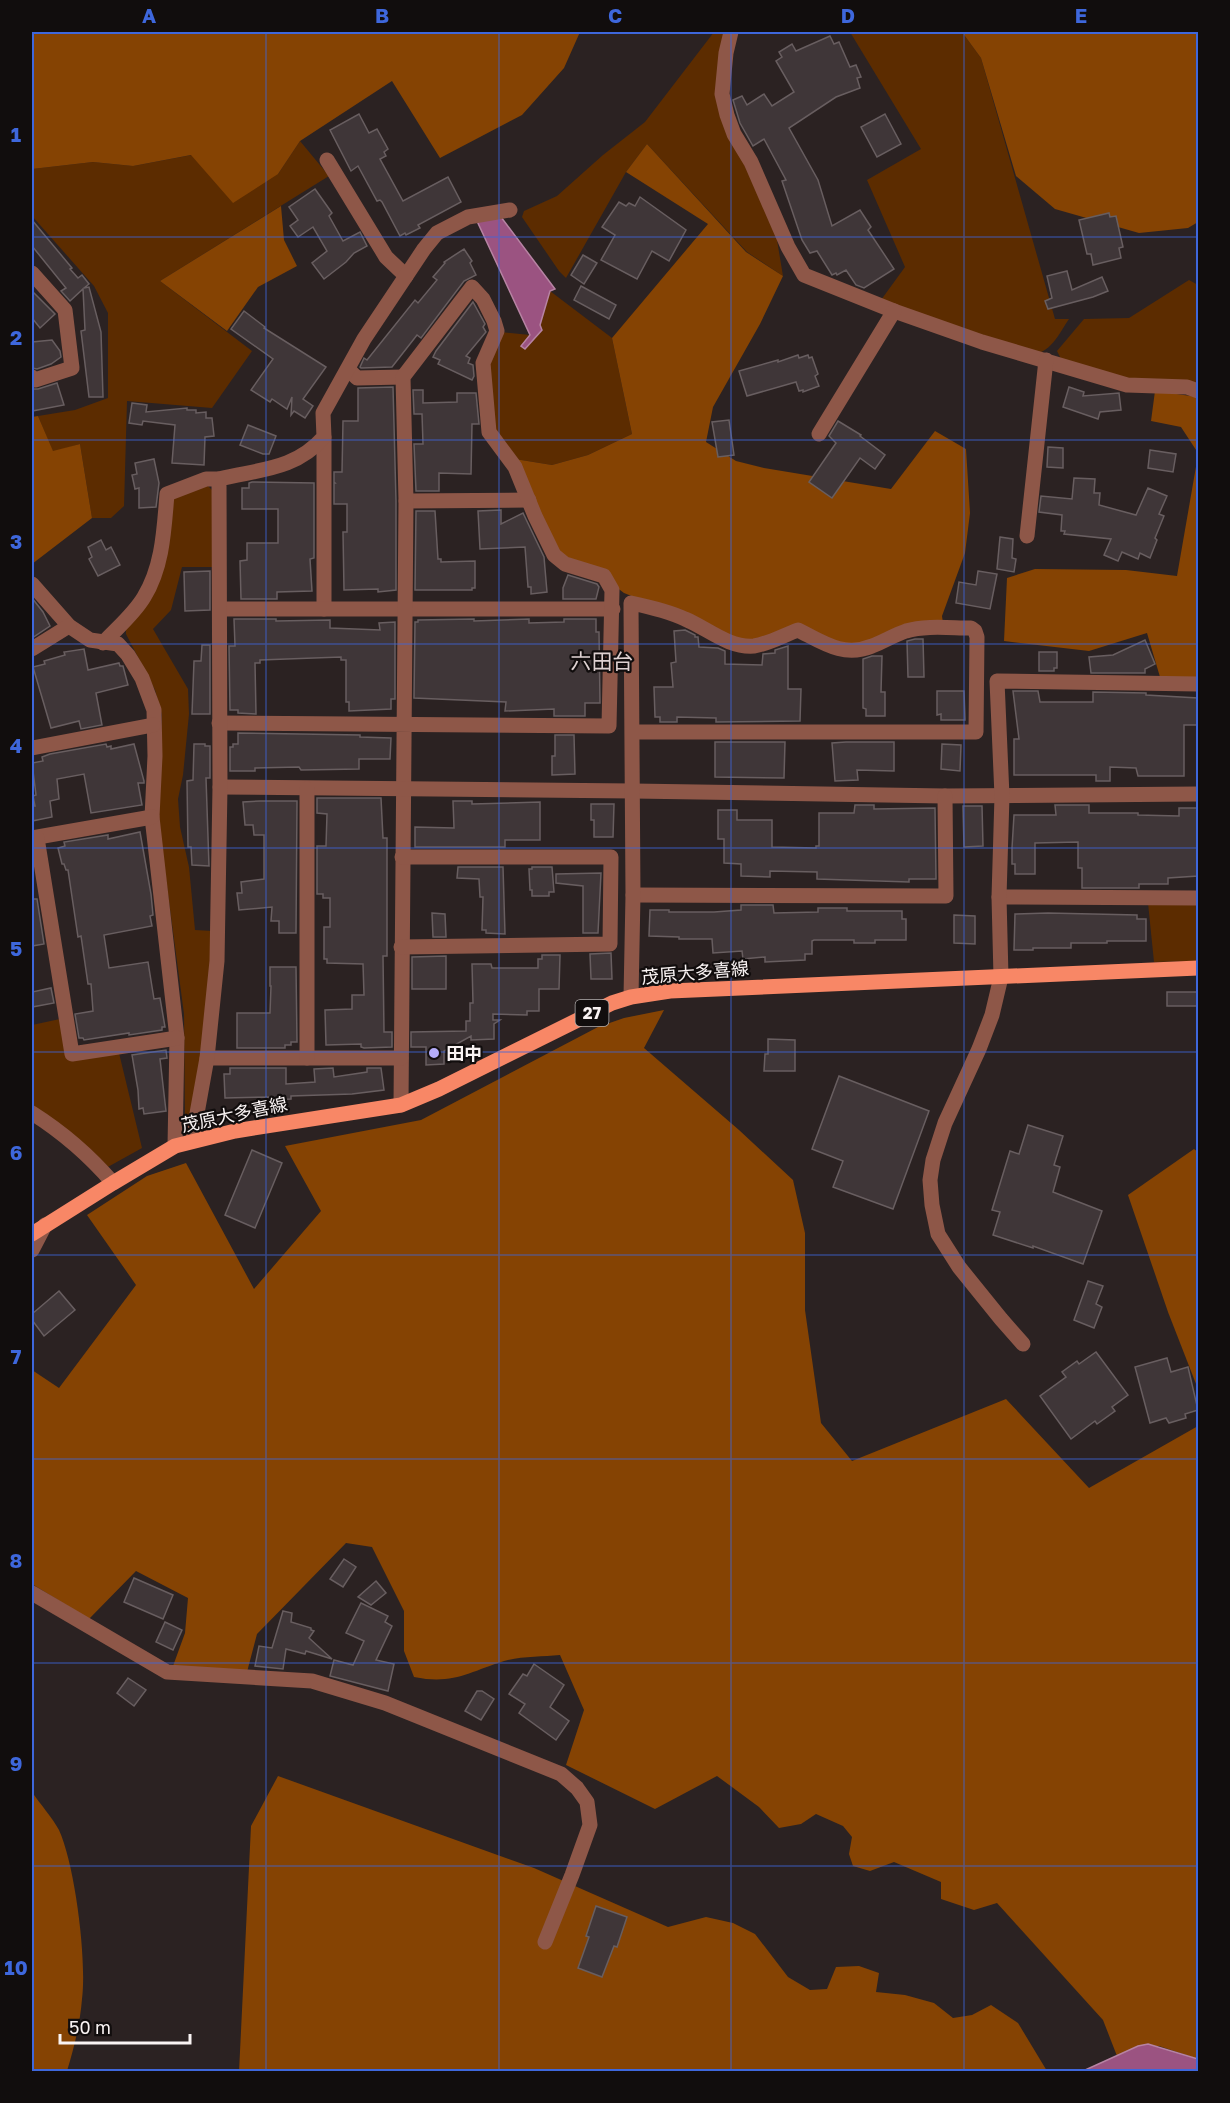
<svg xmlns="http://www.w3.org/2000/svg" width="1230" height="2103" viewBox="0 0 1230 2103" font-family="'Golos Text','Noto Sans JP',sans-serif">
  <rect width="100%" height="100%" fill="#2b2222"/>
  <g fill="#5c2c00">
    <polygon points="714,32 727,32 719,92 740,155 776,234 783,276 747,252 647,144 626,172 566,278 559,271 522,217 524,211 557,196 603,155 645,122"/>
    <path d="M850,32h112l19,26 74,261h14c-9,13 -17,32 -34,35l-154,-54 24,-33 -38,-87 54,-31z"/>
    <polygon points="300,141 329,176 160,281 252,351 212,408 127,401 124,506 111,518 92,518 80,444 53,452 38,416 75,410 108,398 108,313 94,286 32,216 32,169 93,162 133,166 192,155 278,174"/>
    <polygon points="1189,280 1198,285 1198,384 1125,379 1061,359 1057,351 1084,319 1129,318"/>
    <polygon points="550,291 612,338 632,434 588,455 552,465 515,459 493,430 489,362 501,332 530,335 522,345 540,325"/>
    <polygon points="207,485 215,493 214,567 182,567 171,610 153,629 188,689 189,714 183,775 178,799 180,827 189,867 195,930 213,931 212,964 192,1124 185,1126 184,1014 158,819 162,715 155,690 126,634 126,627 148,598 170,497"/>
    <polygon points="1148,903 1198,903 1198,961 1154,962"/>
    <polygon points="60,1019 68,1060 119,1053 142,1148 106,1168 32,1109 32,1025"/>
  </g>
  <g fill="#854303">
    <polygon points="32,32 580,32 564,68 522,115 440,158 392,81 300,141 278,174 233,203 191,155 133,166 93,162 32,169"/>
    <polygon points="962,32 1198,32 1198,222 1188,228 1139,233 1055,209 1016,176 981,58"/>
    <path d="M647,144l99,108 37,24 -23,48 -47,83 -7,35 30,19 28,7 127,21 44,-58 31,18 4,64 -5,40 -23,63 1,7 -84,23 -27,-3 -17,-11 -58,9 -15,-1 -118,-47c-20,-16 -48,-23 -66,-42l-43,-92 37,6 36,-10 44,-21 -20,-96 96,-114 -82,-52z"/>
    <polygon points="281,206 284,240 297,266 258,287 227,331 160,281"/>
    <polygon points="1155,391 1198,397 1198,453 1181,427 1151,421"/>
    <polygon points="38,416 53,451 80,444 92,518 32,564 32,417"/>
    <polygon points="1198,455 1198,678 1160,677 1147,633 1089,651 1004,641 1007,578 1035,569 1126,570 1177,576"/>
    <path d="M664,1010l-20,38 95,82 54,50 12,53v77l16,113 31,38 154,-62 83,89 109,-62v633l-39,-13h-21l-21,10 -14,-36 -106,-117 -23,7 -33,-11v-17l-47,-20 -24,9 -17,-5 -4,-12 3,-17 -9,-11 -27,-12 -15,10 -22,4 -20,-21 -42,-31 -62,33 -89,-44 18,-55 -24,-55c-18,2 -38,1 -56,6 -35,11 -51,24 -90,16l-10,-26v-40l-32,-64 -26,-4 -89,91 -10,38 -74,-6 12,-33 3,-35 -52,-27 -47,48 -57,-35v-214l27,18 77,-103 -49,-70 60,-39 39,-13 68,126 67,-78 -36,-65 136,-26 177,-93 26,-9z"/>
    <polygon points="1194,1149 1198,1152 1198,1389 1168,1312 1128,1195"/>
    <polygon points="278,1776 534,1868 668,1927 706,1917 733,1923 755,1934 788,1977 810,1990 827,1989 836,1967 859,1966 879,1973 876,1992 905,1995 934,2003 953,2018 972,2015 991,2005 1018,2023 1047,2071 239,2072 251,1826"/>
    <path d="M32,1792c8,12 20,25 27,38 16,35 28,130 23,169 -2,25 -8,49 -15,72h-35z"/>
  </g>
  <g fill="#9b5381" stroke="#b783a3" stroke-width="1.5">
    <polygon points="501,217 555,289 550,291 540,325 542,330 525,349 521,346 530,335 477,221"/>
    <polygon points="1148,2044 1198,2059 1198,2071 1083,2071 1138,2046"/>
  </g>
  <g fill="#3f3638" stroke="#685e60" stroke-width="1.5">
    <polygon points="830,36 834,44 839,42 850,67 856,65 861,77 857,78 860,88 836,97 789,128 818,180 832,226 860,210 871,227 868,230 894,269 864,288 856,285 846,270 837,275 836,273 832,275 817,251 810,253 802,240 782,181 786,180 764,139 753,146 740,123 733,100 742,96 747,105 764,94 772,106 794,92 776,61 782,57 779,52 792,44 796,51"/>
    <polygon points="359,114 369,133 377,129 388,149 384,152 386,156 380,159 403,201 448,177 461,202 418,225 420,228 406,235 405,233 400,236 382,202 380,200 377,201 358,166 351,171 330,130"/>
    <polygon points="885,114 901,144 877,157 861,127"/>
    <polygon points="315,189 332,213 329,216 343,241 360,232 367,246 354,253 346,262 324,279 312,263 327,251 313,227 298,237 290,226 298,220 289,207"/>
    <polygon points="640,197 686,230 669,261 652,251 637,279 601,260 615,235 602,227 619,202 626,206 629,203 635,206"/>
    <polygon points="1109,213 1110,217 1116,216 1123,247 1119,248 1121,258 1093,265 1091,254 1087,254 1079,220"/>
    <polygon points="32,220 72,268 70,269 78,278 82,275 89,284 84,288 89,287 101,332 103,397 89,397 81,331 85,330 83,289 70,301 61,291 66,288 32,246"/>
    <polygon points="464,249 472,261 470,263 476,275 464,281 421,338 417,335 392,367 361,368 360,367 364,358 367,360 415,300 418,303 437,280 433,277 445,263 444,262"/>
    <polygon points="583,255 597,263 584,284 571,275"/>
    <polygon points="1067,271 1072,290 1102,277 1108,291 1093,297 1048,309 1045,301 1052,298 1047,276"/>
    <polygon points="581,286 616,305 609,319 574,300"/>
    <polygon points="32,291 55,314 40,328 32,318"/>
    <polygon points="473,302 485,324 483,327 486,332 466,356 470,358 468,363 473,365 474,376 472,380 438,364 440,360 433,357 436,351"/>
    <polygon points="244,311 265,327 264,328 326,367 303,399 313,406 305,418 294,411 291,415 292,397 287,409 272,399 270,402 251,390 273,359 231,329"/>
    <polygon points="52,340 60,351 61,357 51,364 37,369 32,368 32,342"/>
    <polygon points="798,355 799,358 808,355 809,358 812,357 818,374 815,376 819,386 803,392 803,390 799,391 796,382 747,396 739,371 778,360 778,362"/>
    <polygon points="57,383 64,405 32,411 32,389 38,389"/>
    <polygon points="393,387 396,501 396,590 378,592 378,589 344,590 343,532 347,532 347,504 334,504 334,483 335,483 334,482 334,472 342,472 343,421 358,421 358,388"/>
    <polygon points="1069,387 1084,392 1083,396 1119,393 1121,410 1100,412 1098,419 1063,407"/>
    <polygon points="413,390 423,390 423,403 457,402 457,393 476,393 479,424 472,424 471,474 439,473 439,491 416,491 414,444 423,444 422,414 414,414"/>
    <polygon points="132,403 147,405 146,412 187,408 187,410 196,410 196,413 206,412 206,418 212,418 214,436 205,437 204,465 172,463 175,425 143,421 142,425 129,423"/>
    <polygon points="729,420 734,455 718,457 712,422"/>
    <polygon points="838,421 861,435 860,436 885,455 875,469 860,458 832,498 809,482 836,443 829,436"/>
    <polygon points="248,425 276,436 269,454 263,454 240,445"/>
    <polygon points="1048,447 1063,448 1063,468 1047,467"/>
    <polygon points="1150,450 1176,454 1173,472 1148,468"/>
    <polygon points="154,459 159,483 156,507 139,508 139,488 135,489 132,475 137,474 135,463"/>
    <polygon points="1074,478 1095,479 1094,493 1100,493 1099,505 1136,515 1148,488 1167,496 1159,514 1164,516 1155,538 1157,540 1150,558 1140,553 1138,559 1122,552 1118,561 1104,555 1111,539 1064,534 1065,531 1061,531 1062,515 1039,512 1041,496 1072,499"/>
    <polygon points="252,482 314,483 314,558 310,559 312,591 277,592 277,599 241,599 240,561 247,560 247,543 278,543 278,509 242,509 242,488 249,488 249,483"/>
    <polygon points="501,510 501,524 523,513 544,557 547,592 531,594 531,587 528,587 525,547 480,549 478,511"/>
    <polygon points="416,511 435,511 438,559 441,559 441,562 475,561 475,588 472,588 472,590 415,590"/>
    <polygon points="1000,537 1013,539 1012,558 1016,559 1014,572 997,569"/>
    <polygon points="101,540 106,550 111,547 120,565 98,576 89,559 92,557 88,547"/>
    <polygon points="210,571 210,610 185,611 184,572"/>
    <polygon points="978,571 997,574 990,609 956,603 959,582 976,585"/>
    <polygon points="568,575 597,584 599,587 596,599 563,599 563,588"/>
    <polygon points="32,598 43,612 50,626 32,638"/>
    <polygon points="234,619 276,619 276,621 330,620 330,628 380,630 379,623 395,622 395,699 391,699 391,709 349,711 349,702 346,702 346,660 341,660 341,657 260,660 260,663 255,663 256,714 238,713 238,710 230,710 229,646 235,646"/>
    <polygon points="474,619 474,621 529,619 529,623 564,622 564,619 596,619 596,632 599,632 600,703 585,703 585,716 554,716 554,709 505,711 506,702 414,698 415,622 418,622 418,620"/>
    <polygon points="685,630 695,635 695,637 698,637 699,647 718,648 725,651 725,664 762,665 763,654 775,653 775,650 788,646 788,689 801,689 800,721 716,722 716,718 677,717 677,722 660,722 660,717 655,717 654,687 673,687 671,663 676,662 674,631"/>
    <polygon points="915,639 923,639 924,677 908,677 907,641"/>
    <polygon points="1145,640 1155,664 1145,669 1145,673 1091,673 1089,657 1113,655"/>
    <polygon points="202,645 210,645 210,714 192,714 194,661 201,661"/>
    <polygon points="84,649 88,670 119,663 120,666 123,666 128,685 96,693 102,725 81,729 79,721 51,728 33,667 45,664 44,661 65,655 64,652"/>
    <polygon points="1039,652 1057,652 1057,668 1054,668 1054,671 1039,671"/>
    <polygon points="872,656 882,656 881,692 885,692 885,716 866,716 866,709 863,708 863,659"/>
    <polygon points="937,691 964,691 965,720 941,720 941,714 937,715"/>
    <polygon points="1013,691 1038,691 1040,702 1093,702 1093,692 1146,693 1146,695 1198,698 1198,725 1184,725 1184,776 1138,776 1136,768 1110,767 1110,781 1096,781 1096,775 1014,775 1014,739 1019,739"/>
    <polygon points="238,733 360,735 360,737 391,738 390,759 359,759 359,769 301,770 299,767 255,768 255,771 230,771 230,747 233,747 233,744 238,744"/>
    <polygon points="555,735 574,735 575,774 552,775 552,756 555,756"/>
    <polygon points="715,742 785,742 784,778 715,777"/>
    <polygon points="846,742 894,742 894,771 857,770 858,780 835,781 832,743"/>
    <polygon points="106,744 107,747 111,746 111,749 134,744 144,781 144,783 138,783 142,805 91,813 84,774 57,779 59,799 50,801 52,817 32,821 32,806 35,806 33,796 36,795 32,763 43,761 42,757 50,754"/>
    <polygon points="194,744 205,744 205,746 210,746 210,778 206,778 209,866 192,865 191,847 188,847 187,781 193,780"/>
    <polygon points="942,744 961,745 960,771 941,769"/>
    <polygon points="317,798 381,798 383,838 387,838 387,956 383,956 384,1032 392,1032 392,1047 364,1048 361,1047 361,1044 326,1045 325,1010 352,1009 352,995 364,995 363,964 327,963 327,959 324,959 324,927 330,927 330,898 323,898 323,894 317,894 317,846 326,846 327,814 317,813"/>
    <polygon points="260,801 297,801 296,933 279,933 279,921 271,921 272,907 239,910 237,893 242,893 241,882 264,879 264,835 254,835 253,825 245,825 243,802"/>
    <polygon points="453,801 472,801 472,804 540,802 540,840 505,840 505,847 415,847 415,827 454,828"/>
    <polygon points="591,804 614,804 613,837 594,837 594,820 591,820"/>
    <polygon points="855,805 874,805 874,809 935,808 936,879 909,879 909,882 817,879 817,872 770,871 770,877 741,876 741,864 724,863 724,839 718,839 718,810 737,810 737,820 772,820 772,847 816,848 816,846 819,846 819,813 854,813"/>
    <polygon points="1055,805 1089,805 1089,813 1138,813 1138,815 1179,816 1179,808 1198,808 1198,876 1168,878 1168,884 1139,884 1139,888 1082,888 1082,868 1078,868 1078,842 1035,843 1035,874 1015,874 1015,864 1012,864 1012,848 1014,815 1056,815"/>
    <polygon points="963,806 982,806 983,846 964,847"/>
    <polygon points="140,832 151,894 153,915 150,916 152,926 104,935 109,968 148,962 154,999 160,998 165,1027 162,1027 162,1030 129,1035 129,1033 84,1040 83,1038 79,1038 75,1014 93,1011 91,984 88,984 81,936 78,937 68,870 66,870 64,864 62,864 58,848 65,846 64,842 108,835 108,839"/>
    <polygon points="458,867 503,867 505,934 486,933 486,930 482,930 483,897 480,897 479,879 457,878"/>
    <polygon points="532,867 552,867 554,892 549,892 549,896 532,896 532,890 530,890 529,869 532,869"/>
    <polygon points="601,873 598,933 583,933 583,886 556,883 556,874"/>
    <polygon points="32,899 37,899 44,944 32,946"/>
    <polygon points="741,905 773,905 774,913 818,912 818,908 847,908 847,911 902,911 902,919 906,919 906,940 875,940 875,943 854,943 854,940 814,940 812,941 812,954 805,954 805,960 765,962 765,957 743,959 742,951 713,953 712,939 679,939 679,937 649,936 650,910 669,910 669,912 714,912 741,910"/>
    <polygon points="432,913 445,914 446,937 433,937"/>
    <polygon points="1048,913 1137,915 1137,919 1146,919 1146,941 1107,941 1107,943 1071,943 1071,948 1033,948 1033,950 1014,950 1015,914"/>
    <polygon points="954,915 975,916 975,944 954,943"/>
    <polygon points="611,953 612,979 591,979 590,954"/>
    <polygon points="542,955 560,955 559,989 539,989 539,1011 527,1011 527,1015 493,1014 493,1020 500,1020 494,1024 494,1039 471,1040 471,1036 444,1051 444,1064 426,1065 426,1047 411,1047 411,1032 466,1031 466,1021 470,1021 470,1003 473,1003 472,964 491,964 492,968 538,968 538,959 542,959"/>
    <polygon points="446,956 446,989 412,989 412,957"/>
    <polygon points="270,967 296,967 297,1042 291,1042 291,1045 285,1045 285,1048 237,1048 237,1013 270,1013 271,986 270,986"/>
    <polygon points="51,988 54,1003 32,1007 32,992"/>
    <rect x="1167" y="992" width="31" height="14"/>
    <polygon points="768,1039 795,1040 795,1071 764,1071 765,1054 768,1054"/>
    <polygon points="166,1050 167,1058 160,1059 166,1111 144,1114 143,1108 139,1109 138,1090 132,1055"/>
    <polygon points="230,1068 286,1068 286,1084 315,1082 314,1069 333,1068 334,1077 367,1072 367,1068 381,1068 384,1090 352,1094 291,1096 291,1099 271,1100 271,1097 225,1098 224,1074 230,1074"/>
    <polygon points="839,1076 929,1111 893,1209 833,1187 843,1161 812,1149"/>
    <polygon points="1028,1125 1063,1136 1054,1165 1060,1167 1053,1192 1102,1211 1083,1264 1033,1246 1033,1248 993,1235 1000,1212 992,1210 1010,1151 1019,1154"/>
    <polygon points="252,1150 282,1163 255,1228 225,1215"/>
    <polygon points="1088,1281 1103,1286 1096,1304 1102,1307 1094,1328 1074,1320"/>
    <polygon points="59,1291 75,1310 44,1336 32,1320 32,1314"/>
    <polygon points="1096,1352 1128,1395 1112,1407 1115,1411 1097,1424 1095,1421 1071,1439 1040,1396 1066,1377 1062,1372 1077,1361 1079,1364"/>
    <polygon points="1167,1358 1171,1372 1188,1367 1198,1410 1185,1414 1186,1418 1169,1423 1166,1418 1150,1423 1135,1367"/>
    <polygon points="344,1559 356,1567 343,1587 330,1579"/>
    <polygon points="134,1578 173,1595 163,1619 124,1602"/>
    <polygon points="376,1581 386,1593 371,1605 358,1597"/>
    <polygon points="361,1603 388,1616 385,1622 392,1626 376,1660 394,1664 388,1691 330,1676 334,1660 353,1665 364,1641 346,1633"/>
    <polygon points="283,1611 292,1613 291,1622 311,1628 311,1630 314,1631 309,1638 332,1659 306,1651 305,1654 286,1649 283,1669 255,1666 259,1646 272,1648"/>
    <polygon points="165,1622 182,1630 173,1650 156,1642"/>
    <polygon points="534,1664 564,1685 550,1707 569,1721 556,1740 519,1713 525,1704 509,1694 523,1674 527,1676"/>
    <polygon points="128,1678 146,1690 134,1706 117,1693"/>
    <polygon points="477,1691 482,1691 494,1699 481,1720 465,1711"/>
    <polygon points="596,1906 627,1917 617,1947 614,1946 602,1977 578,1968 589,1937 586,1936"/>
  </g>
  <g fill="none" stroke-linecap="round" stroke-linejoin="round">
    <g stroke="#8e5748" stroke-width="15">
      <polyline points="731,32 726,53 722,94 727,115 734,134 751,162 788,247 804,275 894,311 982,342 1127,385 1187,387 1198,391"/>
      <polyline points="327,160 386,257 406,276"/>
      <polyline points="32,273 65,310 72,368 35,380 32,377"/>
      <polyline points="348,369 357,378 403,377"/>
      <polyline points="819,434 894,311"/>
      <polyline points="324,437 324,609"/>
      <polyline points="406,501 529,500"/>
      <polyline points="1027,536 1046,360"/>
      <polyline points="32,584 69,626 90,640 118,644 128,655 142,678 154,710 155,756 152,817 177,1038 175,1146"/>
      <polyline points="220,609 613,609"/>
      <path d="M103,643c14,-15 31,-29 41,-46 19,-31 20,-68 23,-103l39,-15h13"/>
      <polyline points="32,649 69,626"/>
      <polyline points="219,723 609,726 612,590 604,576 565,564 554,555 535,516 515,467 489,432 483,363 497,331 494,321 483,299 472,287 403,377 406,501 401,1105"/>
      <polyline points="32,748 153,725"/>
      <polyline points="220,787 633,791 945,796 1198,794"/>
      <polyline points="32,838 152,817"/>
      <polyline points="37,838 72,1054 177,1038"/>
      <polyline points="633,895 946,896 945,796"/>
      <polyline points="999,897 1198,898"/>
      <polyline points="401,947 610,944 611,857 402,857"/>
      <path d="M631,997l2,-102 -2,-292c19,4 37,8 54,16 22,9 43,29 69,27 14,-2 30,-11 44,-16 24,12 45,28 74,16 11,-4 22,-11 34,-15 20,-6 44,-3 65,-3l4,3 2,6 -1,95h-344"/>
      <polyline points="207,1058 401,1058"/>
      <polyline points="307,1058 307,789"/>
      <path d="M32,1113c30,19 57,42 81,70"/>
      <path d="M192,1141l15,-83 10,-97 3,-174 -1,-308c41,-10 76,-9 105,-42l-1,-24 41,-74 60,-90 13,-16 31,-16 42,-7"/>
      <polyline points="32,1250 45,1225"/>
      <polyline points="1023,1344 1001,1319 959,1267 938,1234 932,1205 930,1180 933,1160 945,1123 979,1049 992,1015 1001,977 999,897 1002,796 997,681 1198,684"/>
      <polyline points="32,1593 167,1672 312,1681 385,1703 561,1774 577,1788 587,1802 590,1825 572,1875 545,1942"/>
    </g>
    <polyline stroke="#f88766" stroke-width="15" points="32,1234 113,1183 175,1146 235,1131 401,1105 439,1089 612,1003 631,997 670,991 1198,968"/>
  </g>
  <path fill="none" stroke="#3e67dc" stroke-width="1.5" stroke-opacity="0.55" d="M266,32v2040M499,32v2040M731,32v2040M964,32v2040M32,237h1166M32,440h1166M32,644h1166M32,848h1166M32,1052h1166M32,1255h1166M32,1459h1166M32,1663h1166M32,1866h1166"/>
  <circle fill="#b4acf9" stroke="#110d0d" stroke-width="2" cx="434" cy="1053" r="6"/>
  <g text-anchor="middle" dominant-baseline="central" stroke-width="4.5" stroke-linejoin="round" paint-order="stroke">
    <rect fill="#110d0d" stroke="#b3aeae" stroke-width="1.5" x="575.5" y="1000" width="33" height="26" rx="4.5"/>
    <g font-size="16" font-weight="bold" fill="#f9f3f3">
      <text x="592" y="1013">27</text>
    </g>
    <g font-size="18" fill="#f9f3f3" stroke="#110d0d">
      <text transform="translate(695 972) rotate(-5)">茂原大多喜線</text>
      <text transform="translate(234 1114) rotate(-12)">茂原大多喜線</text>
    </g>
    <g font-size="18" font-weight="bold" fill="#f9f3f3" stroke="#110d0d" text-anchor="start">
      <text x="446" y="1053">田中</text>
    </g>
    <g font-size="21" fill="#ded1d1" stroke="#110d0d">
      <text x="602" y="661">六田台</text>
    </g>
  </g>
  <rect width="1230" height="2103" fill="none" stroke="#110d0d" stroke-width="66"/>
  <path d="M60 2034v9h130v-9" fill="none" stroke="#f9f3f3" stroke-width="3"/>
  <text x="69" y="2034" font-size="18" fill="#f9f3f3" stroke="#110d0d" stroke-width="4.5" paint-order="stroke">50 m</text>
  <rect x="33" y="33" width="1164" height="2037" fill="none" stroke="#3e67dc" stroke-width="2"/>
  <g font-size="20" text-anchor="middle" font-weight="bold" fill="#3e67dc">
    <text x="149" y="23">A</text>
    <text x="382" y="23">B</text>
    <text x="615" y="23">C</text>
    <text x="848" y="23">D</text>
    <text x="1081" y="23">E</text>
    <text x="16" y="142">1</text>
    <text x="16" y="345">2</text>
    <text x="16" y="549">3</text>
    <text x="16" y="753">4</text>
    <text x="16" y="956">5</text>
    <text x="16" y="1160">6</text>
    <text x="16" y="1364">7</text>
    <text x="16" y="1568">8</text>
    <text x="16" y="1771">9</text>
    <text x="16" y="1975">10</text>
  </g>
</svg>
